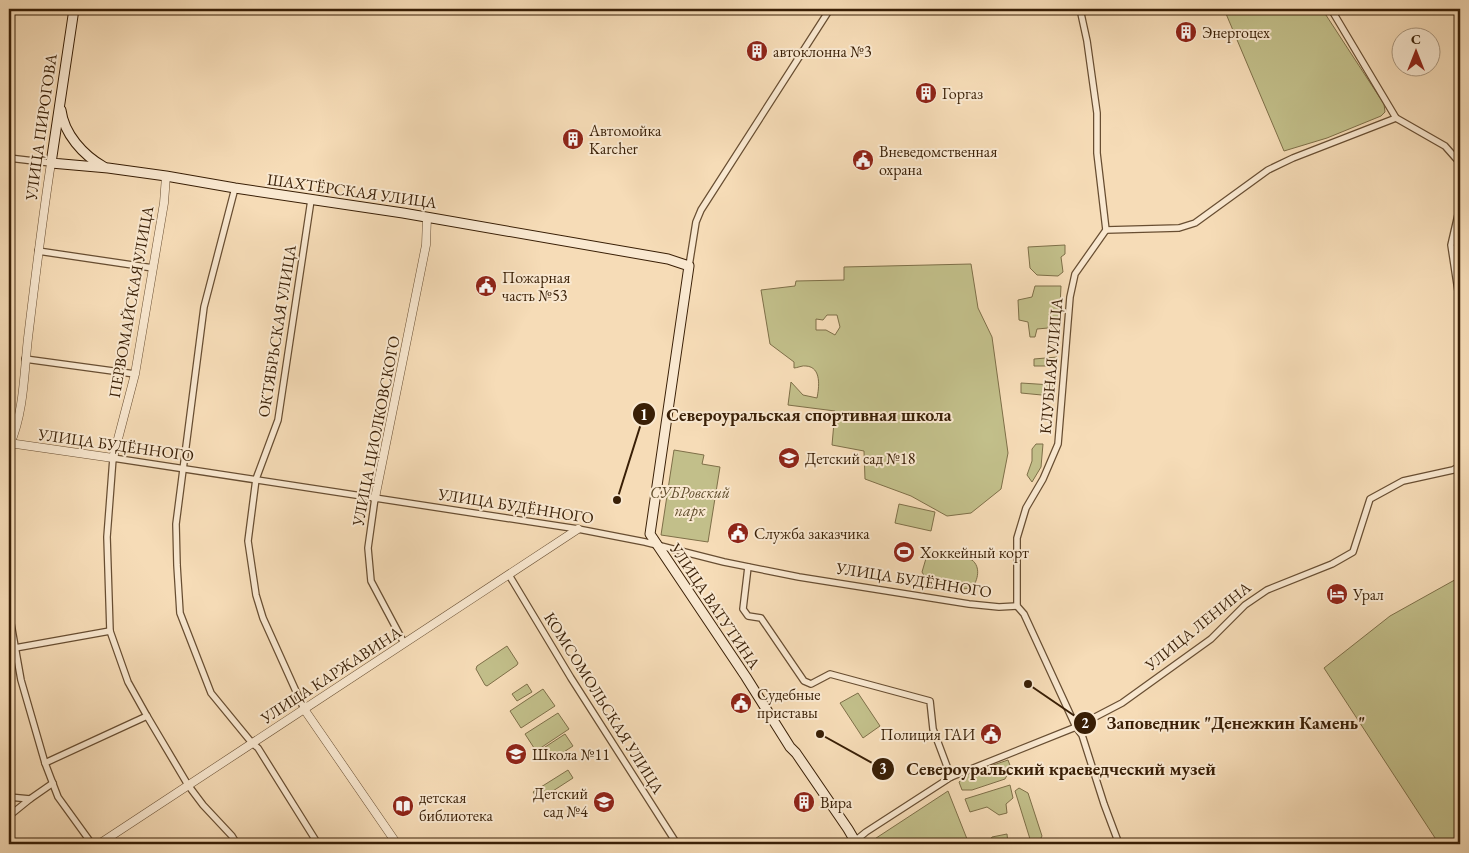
<svg xmlns="http://www.w3.org/2000/svg" width="1469" height="853" viewBox="0 0 1469 853" font-family="'EB Garamond',serif">
  <rect width="100%" height="100%" fill="#f6dcb7"/>
  <filter id="stains"><feTurbulence type="fractalNoise" baseFrequency=".004" numOctaves="4"/><feColorMatrix values="0 0 0 0 .2 0 0 0 0 .09 0 0 0 0 .02 0 0 0 .5 -.17"/></filter>
  <radialGradient id="worn" r=".72"><stop offset=".6" stop-color="#630" stop-opacity="0"/><stop offset="1" stop-color="#630" stop-opacity=".3"/></radialGradient>
  <g fill="#c2bf8a" stroke="#7e6f48" fill-rule="evenodd">
    <polygon points="1224,9 1322,9 1384,104 1385,112 1381,116 1327,138 1284,151"/>
    <polygon points="1065,245 1065,254 1061,257 1063,272 1058,276 1037,275 1030,268 1028,247"/>
    <path d="M971,264l7,44 14,29 16,116 -7,36 -30,24 -24,3 -36,-20 -46,-17 -1,-28 -32,-6 3,-34 -47,-6 3,-23 12,13 14,3c2,-10 5,-31 -11,-32 -3,-1 -9,2 -12,2v-6l-24,-18 -9,-54 34,-4 1,-5 48,-1v-13zM827,315h10l3,12 -5,8 -9,-5h-10v-11l7,1z"/>
    <polygon points="1035,286 1061,286 1059,327 1037,329 1035,337 1030,337 1028,322 1019,320 1018,300 1032,297"/>
    <polygon points="1057,357 1057,363 1050,366 1034,366 1034,359"/>
    <polygon points="1021,383 1052,385 1055,389 1052,396 1021,393"/>
    <polygon points="1036,444 1043,444 1041,467 1032,482 1027,475 1032,461 1032,449"/>
    <polygon points="674,450 704,455 702,464 720,467 708,542 661,535"/>
    <polygon points="899,504 935,512 931,531 895,523"/>
    <path d="M932,551h5l35,9c9,7 6,20 0,28l-10,1 -37,-12 -3,-5 5,-17z"/>
    <polygon points="1460,577 1460,844 1439,844 1324,668 1390,616"/>
    <polygon points="507,646 518,663 517,665 487,686 485,685 476,669 477,666"/>
    <polygon points="527,684 532,692 517,701 512,694"/>
    <polygon points="543,689 555,706 521,728 510,711"/>
    <polygon points="858,693 880,726 863,738 840,703"/>
    <polygon points="558,713 569,729 536,751 525,734"/>
    <polygon points="565,734 573,746 550,761 542,749"/>
    <polygon points="1008,760 1011,768 1005,779 972,790 962,790 959,782 970,773"/>
    <polygon points="568,770 573,778 539,800 533,792"/>
    <polygon points="1010,785 1013,798 1006,804 1007,813 999,815 987,807 970,812 965,799"/>
    <polygon points="1019,788 1028,793 1042,836 1038,844 1030,839 1015,791"/>
    <polygon points="948,791 969,844 867,844"/>
    <polygon points="1007,834 1008,844 987,844 992,837"/>
  </g>
  <g fill="none" stroke-linecap="round" stroke-linejoin="round">
    <g stroke="#684e32" stroke-width="8">
      <g id="minor">
        <polyline points="1080,9 1087,41 1097,113 1097,153 1106,230"/>
        <polyline points="1331,9 1396,118 1445,146 1460,163"/>
        <polyline points="9,158 51,163"/>
        <polyline points="235,188 204,307 176,524 177,565 180,613 211,693 252,743 258,748 318,844"/>
        <polyline points="1460,206 1451,245 1460,304"/>
        <polyline points="38,251 153,268"/>
        <polyline points="689,266 696,222 701,210 830,9"/>
        <polyline points="25,359 135,374"/>
        <polyline points="9,458 10,444"/>
        <polyline points="375,498 368,548 371,581 404,643"/>
        <polyline points="748,567 743,609 748,616 761,618 804,681 811,684 830,674 930,701 933,729 951,777"/>
        <polyline points="509,575 571,678 677,844"/>
        <polyline points="9,604 10,618 21,680 45,763 58,797 92,844"/>
        <polyline points="15,648 110,631"/>
        <polyline points="304,709 263,618 256,595 248,541 256,479 278,420 311,200"/>
        <polyline points="45,763 147,716"/>
        <polyline points="9,797 30,799 53,783"/>
        <polyline points="9,816 30,799"/>
        <polyline points="856,842 855,841 866,832 951,777 1076,727 1122,703 1211,639 1245,605 1267,590 1332,564 1353,552 1370,499 1403,481 1453,470 1460,466"/>
        <polyline points="237,844 232,836 203,805 188,785 147,716 128,682 110,631 107,537 113,458 578,529 645,542 724,562 799,577 969,604 999,607 1017,606"/>
        <polyline points="1119,844 1104,804 1082,735 1076,727 1024,614 1017,606 1017,538 1026,508 1043,479 1058,444 1070,297 1075,274 1106,230 1179,228 1195,223 1268,170 1293,158 1396,118"/>
      </g>
    </g>
    <g stroke="#684e32" stroke-width="9">
      <g id="tertiary">
        <polyline points="9,443 113,458 135,374 164,203 166,176"/>
        <path d="M10,444c14,-32 14,-71 18,-106 7,-58 14,-117 23,-175"/>
        <polyline points="375,498 426,245 427,217"/>
        <polyline points="304,709 397,844"/>
        <polyline points="99,844 578,529"/>
      </g>
    </g>
    <g stroke="#391f06" stroke-width="11">
      <g id="secondary">
        <polyline points="74,9 51,163 108,168 166,176 235,188 403,213 668,259 689,266 650,534 746,677 790,747 796,753 848,829 855,841 851,844"/>
        <path d="M61,110c3,24 22,45 43,57"/>
      </g>
    </g>
    <use href="#minor" stroke="#f9e8d0" stroke-width="5.5"/>
    <use href="#tertiary" stroke="#f9e8d0" stroke-width="8"/>
    <use href="#secondary" stroke="#f9e8d0" stroke-width="9"/>
  </g>
  <defs>
    <g id="building-disc" transform="scale(1.125)"><circle r="9.5" fill="#8f2418" stroke="#f9e8d0"/><path d="M-4-6H4V6H1V3H-1V6H-4ZM-2.5-4.3h1.7v1.8h-1.7ZM.8-4.3h1.7v1.8H.8ZM-2.5-1h1.7V.8h-1.7ZM.8-1h1.7V.8H.8Z" fill="#fff"/></g>
    <g id="civic-disc" transform="scale(1.125)"><circle r="9.5" fill="#8f2418" stroke="#f9e8d0"/><path d="M-.6-6.5H3V-4.5H.6V-3L4-1V1h2V6H-6V1h2V-1L-.6-3ZM-1.2 2.5V6h2.4V2.5Z" fill="#fff"/></g>
    <g id="school-disc" transform="scale(1.125)"><circle r="9.5" fill="#8f2418" stroke="#f9e8d0"/><path d="M0-5L7-2L0 1L-7-2ZM-4 1L0 2.5L4 1V4Q0 6-4 4Z" fill="#fff"/></g>
    <g id="stadium-disc" transform="scale(1.125)"><circle r="9.5" fill="#8f2418" stroke="#f9e8d0"/><path d="M0-5a6.5 5 0 1 0 0 10a6.5 5 0 1 0 0-10ZM-3.5-1.8h7v3.6h-7Z" fill="#fff"/></g>
    <g id="hotel-disc" transform="scale(1.125)"><circle r="9.5" fill="#8f2418" stroke="#f9e8d0"/><path d="M-6-4.5h1.5V1H6V5H4.5V3h-9V5H-6ZM-4 0a1.8 1.8 0 1 1 3.6 0ZM.5 0V-2.5h3Q6-2.5 6 0Z" fill="#fff"/></g>
    <g id="library-disc" transform="scale(1.125)"><circle r="9.5" fill="#8f2418" stroke="#f9e8d0"/><path d="M-6-4Q-3-5.5-.7-3.5V5Q-3 3-6 4ZM6-4Q3-5.5 .7-3.5V5Q3 3 6 4Z" fill="#fff"/></g>
  </defs>
  <g fill-rule="evenodd">
    <use href="#building-disc" x="1186" y="32"/>
    <use href="#building-disc" x="757" y="51"/>
    <use href="#building-disc" x="926" y="93"/>
    <use href="#building-disc" x="573" y="139"/>
    <use href="#civic-disc" x="863" y="160"/>
    <use href="#civic-disc" x="486" y="286"/>
    <use href="#school-disc" x="789" y="458"/>
    <use href="#civic-disc" x="738" y="533"/>
    <use href="#stadium-disc" x="904" y="552"/>
    <use href="#hotel-disc" x="1337" y="594"/>
    <use href="#civic-disc" x="741" y="703"/>
    <use href="#civic-disc" x="991" y="734"/>
    <use href="#school-disc" x="516" y="754"/>
    <use href="#school-disc" x="604" y="802"/>
    <use href="#building-disc" x="804" y="802"/>
    <use href="#library-disc" x="403" y="806"/>
  </g>
  <g text-anchor="middle" dominant-baseline="central" stroke-width="4" stroke-linejoin="round" paint-order="stroke">
    <g font-size="16" fill="#391f06" stroke="#f9e8d0" text-anchor="start">
      <text x="1202" y="32">Энергоцех</text>
      <text x="773" y="51">автоклонна №3</text>
      <text x="942" y="93">Горгаз</text>
      <text x="589" y="130">Автомойка<tspan x="589" dy="18">Karcher</tspan></text>
      <text x="879" y="151">Вневедомственная<tspan x="879" dy="18">охрана</tspan></text>
      <text x="502" y="277">Пожарная<tspan x="502" dy="18">часть №53</tspan></text>
      <text x="805" y="458">Детский сад №18</text>
      <text x="754" y="533">Служба заказчика</text>
      <text x="920" y="552">Хоккейный корт</text>
      <text x="1353" y="594">Урал</text>
      <text x="757" y="694">Судебные<tspan x="757" dy="18">приставы</tspan></text>
      <text x="975" y="734" text-anchor="end">Полиция ГАИ</text>
      <text x="532" y="754">Школа №11</text>
      <text x="588" y="793" text-anchor="end">Детский<tspan x="588" dy="18">сад №4</tspan></text>
      <text x="419" y="797">детская<tspan x="419" dy="18">библиотека</tspan></text>
      <text x="820" y="802">Вира</text>
    </g>
    <g font-size="16" fill="#391f06" stroke="#f9e8d0">
      <text transform="translate(41 127) rotate(-82)">УЛИЦА ПИРОГОВА</text>
      <text transform="translate(352 191) rotate(8)">ШАХТЁРСКАЯ УЛИЦА</text>
      <text transform="translate(131 302) rotate(-80)">ПЕРВОМАЙСКАЯ УЛИЦА</text>
      <text transform="translate(277 331) rotate(-81)">ОКТЯБРЬСКАЯ УЛИЦА</text>
      <text transform="translate(1051 366) rotate(-85)">КЛУБНАЯ УЛИЦА</text>
      <text transform="translate(376 431) rotate(-79)">УЛИЦА ЦИОЛКОВСКОГО</text>
      <text transform="translate(116 445) rotate(8)">УЛИЦА БУДЁННОГО</text>
      <text transform="translate(516 506) rotate(9)">УЛИЦА БУДЁННОГО</text>
      <text transform="translate(914 580) rotate(9)">УЛИЦА БУДЁННОГО</text>
      <text transform="translate(715 606) rotate(56)">УЛИЦА ВАТУТИНА</text>
      <text transform="translate(1198 626) rotate(-39)">УЛИЦА ЛЕНИНА</text>
      <text transform="translate(331 675) rotate(-33)">УЛИЦА КАРЖАВИНА</text>
      <text transform="translate(604 703) rotate(58)">КОМСОМОЛЬСКАЯ УЛИЦА</text>
    </g>
    <g font-size="16" font-style="italic" fill="#624f2e" stroke="#f9e8d0">
      <text x="690" y="492">СУБРовский<tspan x="690" dy="18">парк</tspan></text>
    </g>
  </g>
  <path fill="none" stroke="#391f06" stroke-width="2" d="M617 500L644 414M1028 684L1085 723M820 734L883 769"/>
  <g fill="#391f06" stroke="#f9e8d0" stroke-width="2">
    <circle cx="617" cy="500" r="5"/>
    <circle cx="1028" cy="684" r="5"/>
    <circle cx="820" cy="734" r="5"/>
    <circle cx="644" cy="414" r="12"/>
    <circle cx="1085" cy="723" r="12"/>
    <circle cx="883" cy="769" r="12"/>
  </g>
  <g font-size="15" text-anchor="middle" font-weight="bold" fill="#fff">
    <text x="644" y="420">1</text>
    <text x="1085" y="728">2</text>
    <text x="883" y="774">3</text>
  </g>
  <g font-size="18" text-anchor="middle" font-weight="bold" fill="#391f06" stroke="#f9e8d0" stroke-width="4" stroke-linejoin="round" paint-order="stroke">
    <text x="809" y="421">Североуральская спортивная школа</text>
    <text x="1236" y="729">Заповедник "Денежкин Камень"</text>
    <text x="1061" y="775">Североуральский краеведческий музей</text>
  </g>
  <rect width="1469" height="853" fill="none" stroke="#f6dcb7" stroke-width="30"/>
  <rect x="10" y="10" width="1449" height="833" fill="none" stroke="#391f06" stroke-width="2.5"/>
  <rect x="15" y="15" width="1439" height="823" fill="none" stroke="#391f06"/>
  <g transform="translate(1416 52)"><circle r="24" fill="#f9e8d0" stroke="#ac987f"/>
  <path d="M0-4L9 19L0 12L-9 19Z" fill="#8f2418"/>
  <text y="-8" font-size="14" font-weight="bold" text-anchor="middle" fill="#391f06">С</text>
  </g>
  <rect width="100%" height="100%" filter="url(#stains)"/>
  <rect width="100%" height="100%" fill="url(#worn)"/>
</svg>
